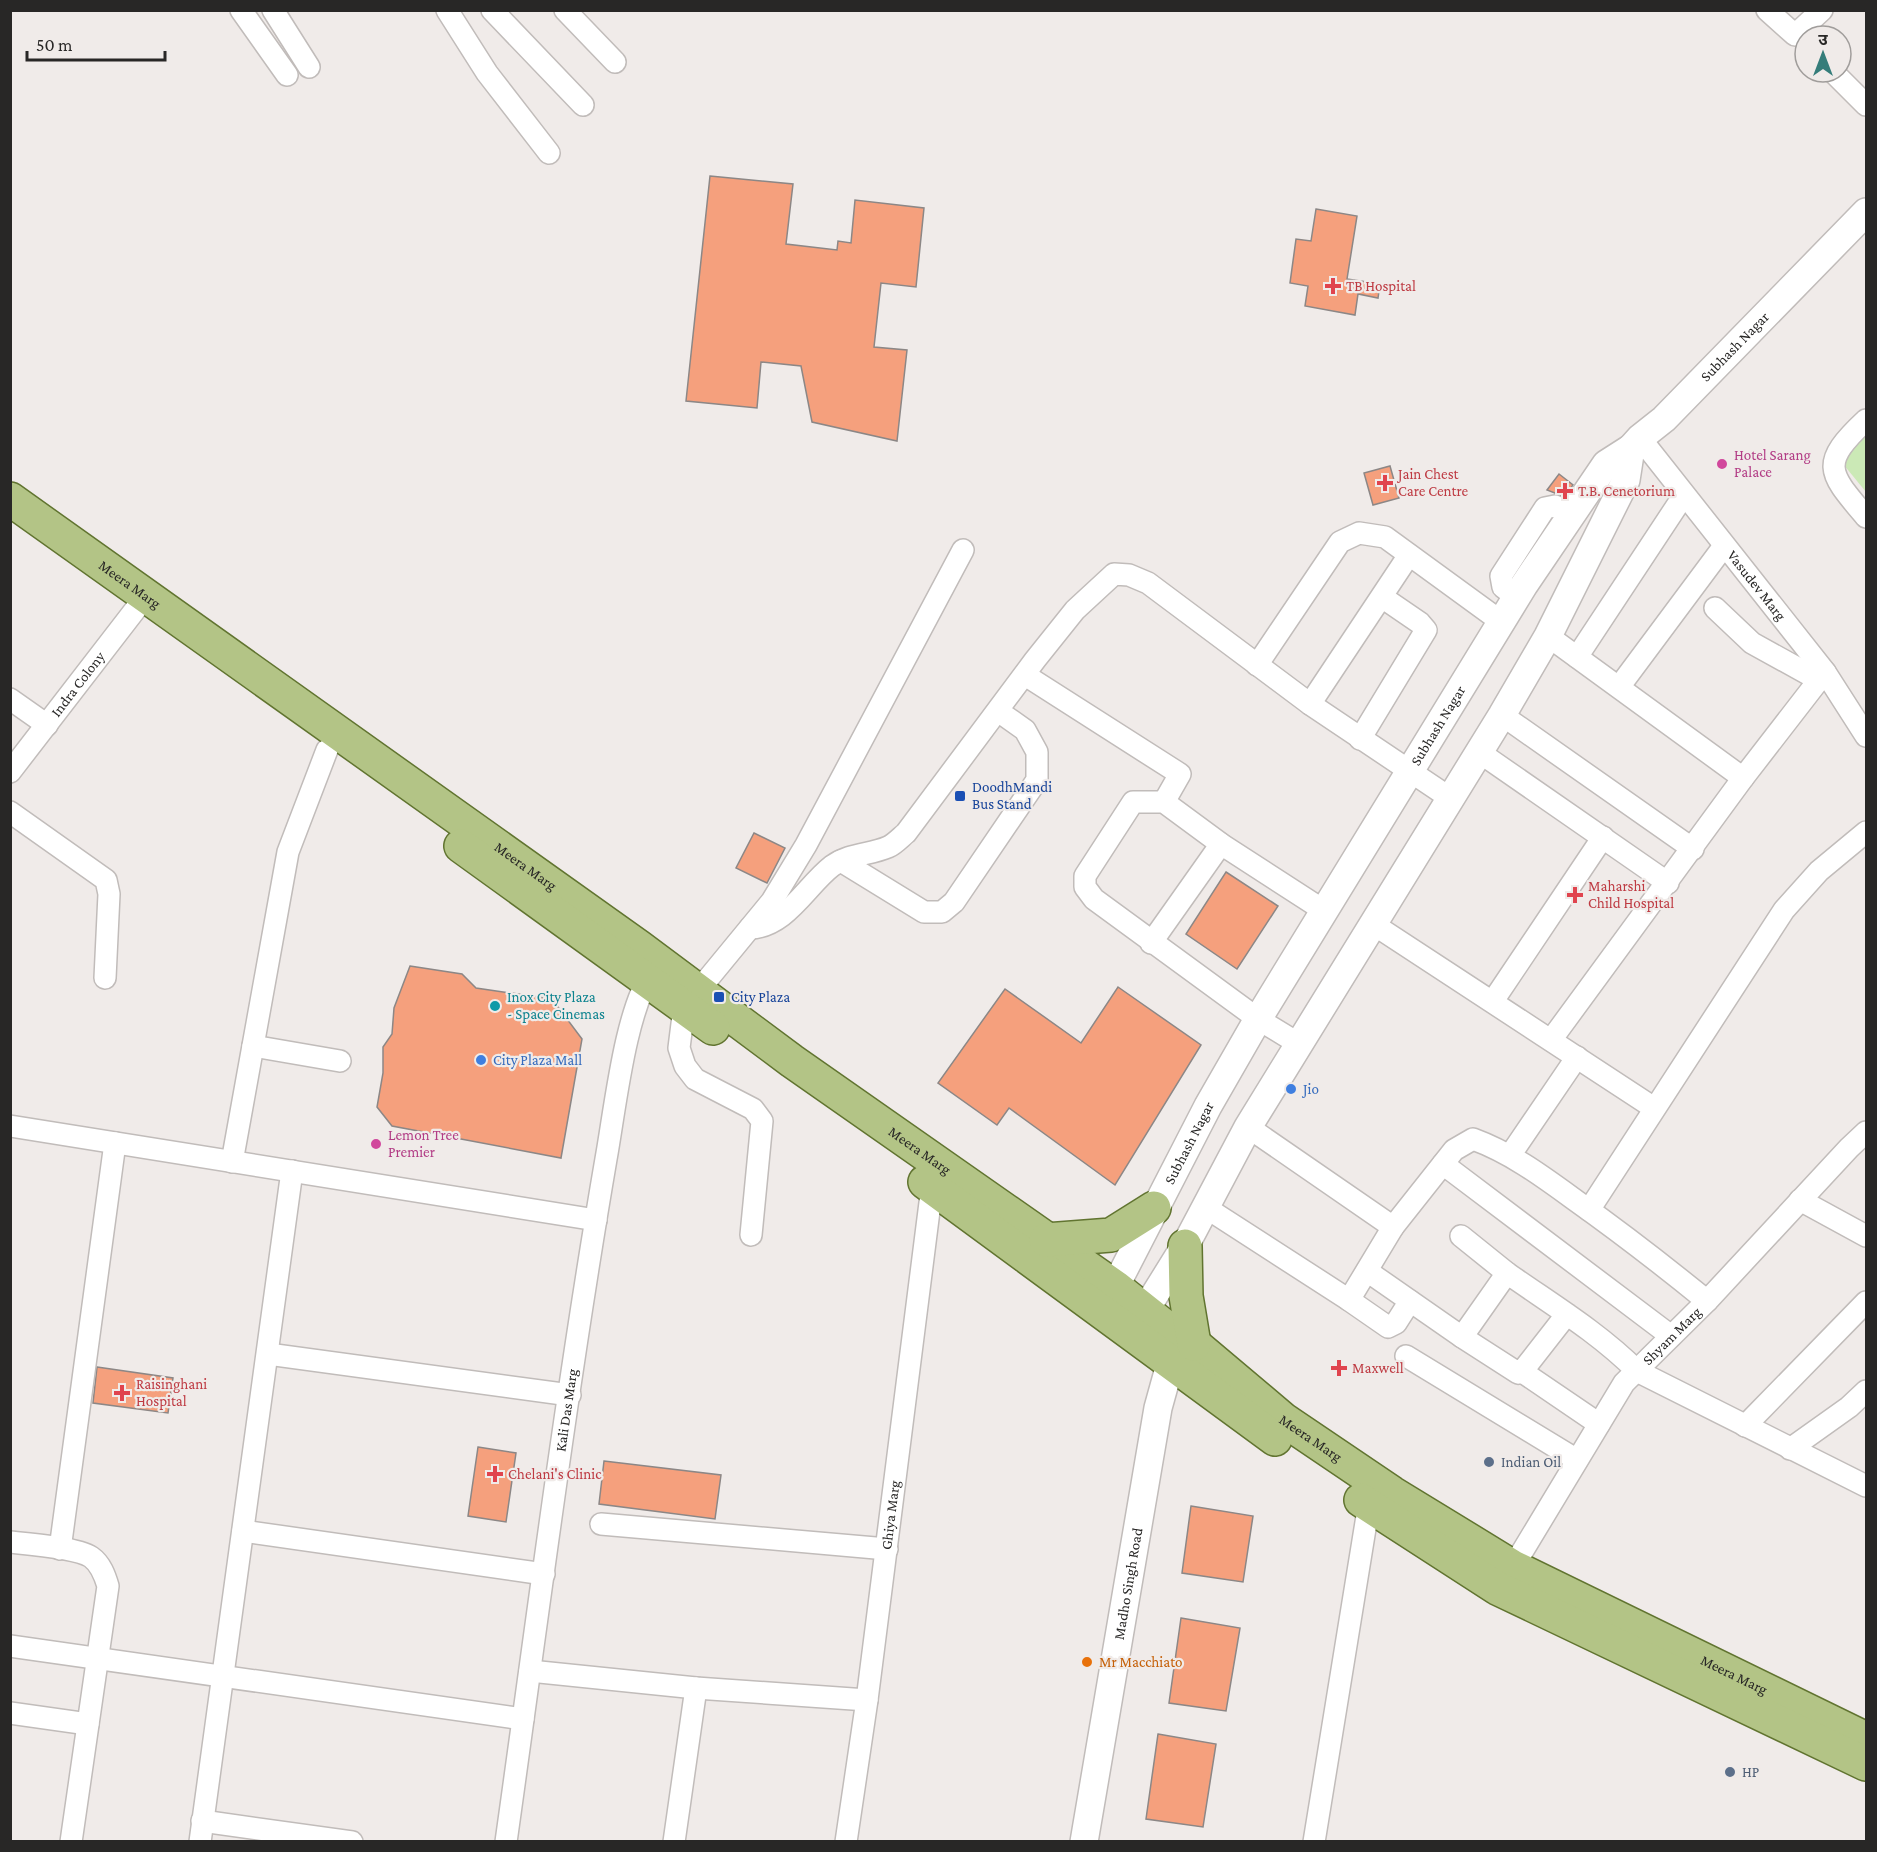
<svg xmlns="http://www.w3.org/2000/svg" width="1877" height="1852" viewBox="0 0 1877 1852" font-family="'Crimson Pro','Noto Sans Devanagari',serif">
  <rect width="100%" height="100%" fill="#f0ebe9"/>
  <polygon fill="#cbe9b6" points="1866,436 1866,492 1839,459"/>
  <g fill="#f5a07d" stroke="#8c8786" stroke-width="1.5">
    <polygon points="710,176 793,184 786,244 837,250 838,241 851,243 855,200 924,208 916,287 881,283 874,347 907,350 897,441 812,422 801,366 761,362 757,408 686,401"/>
    <polygon points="1316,209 1357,216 1347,279 1380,284 1378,298 1358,294 1355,315 1305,306 1308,286 1290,283 1296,239 1311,241"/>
    <polygon points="1390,466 1399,498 1373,505 1364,473"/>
    <polygon points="1559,474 1573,485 1565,497 1547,490"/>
    <polygon points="754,833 785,848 767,883 736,868"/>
    <polygon points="1226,872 1278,906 1237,969 1186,934"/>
    <polygon points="410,966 462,974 476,988 552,999 582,1039 561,1158 392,1126 377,1107 383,1073 383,1047 392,1034 394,1008"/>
    <polygon points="1118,987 1201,1045 1115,1185 1009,1108 997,1125 938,1083 1005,989 1081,1043"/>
    <polygon points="97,1367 173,1378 168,1413 93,1403"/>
    <polygon points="478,1447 516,1453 506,1522 468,1516"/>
    <polygon points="604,1461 721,1475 715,1519 599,1504"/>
    <polygon points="1191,1506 1253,1516 1243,1582 1182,1573"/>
    <polygon points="1181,1618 1240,1628 1226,1711 1169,1703"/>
    <polygon points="1158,1734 1216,1744 1203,1827 1146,1819"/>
  </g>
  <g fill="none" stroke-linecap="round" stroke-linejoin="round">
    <g stroke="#c1bcba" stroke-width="24">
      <g id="minor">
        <polyline points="241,10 287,75"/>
        <polyline points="273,10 309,67"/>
        <polyline points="447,10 487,73 549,153"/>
        <polyline points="492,10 583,105"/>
        <polyline points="565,10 615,62"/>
        <polyline points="1767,10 1795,35 1822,10"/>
        <polyline points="1833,72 1866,105"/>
        <path d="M1866,420c-47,44 -38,52 0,97"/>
        <path id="s1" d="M1640,438l185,234 41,64"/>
        <polyline points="1517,598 1503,587 1501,576 1545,508 1555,506 1572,515"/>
        <polyline points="1715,608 1752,643 1819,680"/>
        <polyline points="1548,636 1743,778"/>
        <polyline points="1577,657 1684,495"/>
        <polyline points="1257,665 1340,542 1359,533 1385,537 1503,623"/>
        <polyline points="1025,675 1180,774 1164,802"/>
        <polyline points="1619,687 1724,546"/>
        <polyline points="10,699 47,725"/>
        <polyline points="1310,704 1409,555"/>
        <polyline points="1502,715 1693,849"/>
        <polyline points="1360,739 1426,630 1420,623 1382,597"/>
        <polyline points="1479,752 1668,883"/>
        <path id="s2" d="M10,772l135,-175"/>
        <polyline points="10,812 106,880 109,894 105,978"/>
        <polyline points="841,861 924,912 942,912 954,902 1037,780 1037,752 1025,730 998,711"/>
        <polyline points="1373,924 1654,1108"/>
        <path d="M750,928c36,-1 56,-42 82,-62 18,-13 38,-11 56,-19 7,-3 13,-10 18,-14l129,-173 40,-50 39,-36 15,1 19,8 162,121 140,94"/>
        <polyline points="1151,943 1221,844"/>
        <polyline points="1493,1001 1603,837"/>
        <polyline points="1551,1040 1743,778 1825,672"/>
        <polyline points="1299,1044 1258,1019 1094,899 1085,887 1085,876 1133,802 1164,802 1221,844 1323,910"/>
        <polyline points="253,1046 340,1061"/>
        <polyline points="10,1126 596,1220"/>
        <path d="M1248,1127l145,100 61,-77 19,-11c38,14 69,37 102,61 45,32 89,66 132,101"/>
        <polyline points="1511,1154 1577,1057"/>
        <polyline points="232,1162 288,852 327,750"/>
        <polyline points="1443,1164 1671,1336"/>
        <polyline points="1800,1200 1866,1236"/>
        <polyline points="1205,1207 1349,1300 1393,1227"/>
        <polyline points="1589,1210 1784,910 1819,871 1866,832"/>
        <polyline points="751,1235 762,1121 753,1109 695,1079 685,1066 679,1048 684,1008 772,901 806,845 963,550"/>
        <polyline points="1461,1236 1507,1273"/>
        <polyline points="1367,1271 1462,1337"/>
        <polyline points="1349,1300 1388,1327 1396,1323 1410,1301"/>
        <path d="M1567,1314l-43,55 -6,4 -56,-36 45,-64c44,31 91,59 130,98l229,115"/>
        <polyline points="268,1354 570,1395"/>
        <polyline points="1406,1356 1577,1460"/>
        <polyline points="1521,1371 1599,1424"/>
        <polyline points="1745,1426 1866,1302"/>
        <polyline points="1790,1449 1849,1407 1866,1391"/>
        <polyline points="601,1524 887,1549"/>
        <polyline points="243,1531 544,1574"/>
        <path d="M10,1542c19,2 68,6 81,15 10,7 14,19 17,29l-37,256"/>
        <polyline points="60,1549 115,1143"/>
        <path id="s3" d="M1513,1567l111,-184 83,-82 142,-153 17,-16"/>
        <polyline points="10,1646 523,1719"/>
        <polyline points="530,1671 696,1688 867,1700"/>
        <polyline points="10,1713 88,1724"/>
        <polyline points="202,1821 352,1842"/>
        <polyline points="200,1842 292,1171"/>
        <path id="s4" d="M506,1842c32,-228 61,-456 100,-683 9,-49 19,-149 47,-188"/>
        <polyline points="674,1842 696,1688"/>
        <path id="s5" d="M846,1842l21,-142 65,-513"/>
        <polyline points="1314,1842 1369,1504"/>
      </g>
    </g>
    <g stroke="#c1bcba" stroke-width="30">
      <g id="tertiary">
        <path id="s6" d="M1103,1303l12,-16 93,-181 50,-87 266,-434 82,-121 25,-16 9,-10 24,-19 202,-207"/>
        <polyline points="1134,1328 1185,1246 1248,1127 1502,715 1548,636 1626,480 1631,448"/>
        <path id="s7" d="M1084,1842l74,-434 13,-47 7,-16"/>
      </g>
    </g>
    <g stroke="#617430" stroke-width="36">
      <g id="primary">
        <path id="s8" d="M10,499l629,448 153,114 323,226 59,47 20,10 90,76 108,73 121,74 353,172"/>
        <polyline points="461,846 713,1028"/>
        <polyline points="925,1182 1275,1439"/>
        <polyline points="1046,1240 1111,1235 1154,1208"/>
        <polyline points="1185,1246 1186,1296 1194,1344"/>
        <polyline points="1361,1500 1497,1588 1866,1764"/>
      </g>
    </g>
    <use href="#minor" stroke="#fff" stroke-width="21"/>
    <use href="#tertiary" stroke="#fff" stroke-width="27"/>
    <use href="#primary" stroke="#b3c486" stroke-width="33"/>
  </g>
  <g fill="#e0444e" stroke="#f0ebe9" stroke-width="2">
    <path d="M1330 277h6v6h6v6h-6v6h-6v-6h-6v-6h6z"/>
    <path d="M1382 474h6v6h6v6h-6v6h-6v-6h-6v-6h6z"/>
    <path d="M1562 482h6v6h6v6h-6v6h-6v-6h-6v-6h6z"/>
    <path d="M1572 886h6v6h6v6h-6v6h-6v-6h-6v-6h6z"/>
    <path d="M1336 1359h6v6h6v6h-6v6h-6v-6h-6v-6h6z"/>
    <path d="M119 1384h6v6h6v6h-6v6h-6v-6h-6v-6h6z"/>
    <path d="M492 1465h6v6h6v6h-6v6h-6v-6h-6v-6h6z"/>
  </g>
  <g fill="#d1479c" stroke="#f0ebe9" stroke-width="2">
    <circle cx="1722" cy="464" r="6"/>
    <circle cx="376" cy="1144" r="6"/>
  </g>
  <g fill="#1a4fb4" stroke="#f0ebe9" stroke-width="2">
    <rect x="954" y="790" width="12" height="12" rx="3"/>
    <rect x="713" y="991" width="12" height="12" rx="3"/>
  </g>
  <circle fill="#0f9aa8" stroke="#f0ebe9" stroke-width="2" cx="495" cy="1006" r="6"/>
  <g fill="#3f7fe0" stroke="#f0ebe9" stroke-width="2">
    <circle cx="481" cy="1060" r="6"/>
    <circle cx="1291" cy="1089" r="6"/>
  </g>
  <g fill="#5c6f8a" stroke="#f0ebe9" stroke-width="2">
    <circle cx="1489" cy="1462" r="6"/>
    <circle cx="1730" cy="1772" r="6"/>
  </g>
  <circle fill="#e8710a" stroke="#f0ebe9" stroke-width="2" cx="1087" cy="1662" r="6"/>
  <g text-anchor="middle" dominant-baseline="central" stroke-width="4.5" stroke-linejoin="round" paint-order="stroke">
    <g font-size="15" fill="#be3a42" stroke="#f0ebe9" text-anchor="start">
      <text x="1346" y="286">TB Hospital</text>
      <text x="1398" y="474">Jain Chest<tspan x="1398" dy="17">Care Centre</tspan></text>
      <text x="1578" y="491">T.B. Cenetorium</text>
      <text x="1588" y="886">Maharshi<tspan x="1588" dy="17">Child Hospital</tspan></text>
      <text x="1352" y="1368">Maxwell</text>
      <text x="136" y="1384">Raisinghani<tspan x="136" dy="17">Hospital</tspan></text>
      <text x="508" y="1474">Chelani's Clinic</text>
    </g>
    <g font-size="15" fill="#282726" stroke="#f0ebe9">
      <text stroke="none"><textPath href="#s6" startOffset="1154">Subhash Nagar</textPath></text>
      <text stroke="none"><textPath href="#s8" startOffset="147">Meera Marg</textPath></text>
      <text stroke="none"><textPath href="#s1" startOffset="188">Vasudev Marg</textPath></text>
      <text stroke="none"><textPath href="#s2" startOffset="111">Indra Colony</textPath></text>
      <text stroke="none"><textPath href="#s6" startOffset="668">Subhash Nagar</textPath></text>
      <text stroke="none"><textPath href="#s8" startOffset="633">Meera Marg</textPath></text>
      <text stroke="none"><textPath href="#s6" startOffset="182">Subhash Nagar</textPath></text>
      <text stroke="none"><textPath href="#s8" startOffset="1119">Meera Marg</textPath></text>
      <text stroke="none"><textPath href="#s3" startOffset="282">Shyam Marg</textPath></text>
      <text stroke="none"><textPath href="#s4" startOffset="436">Kali Das Marg</textPath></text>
      <text stroke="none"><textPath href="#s8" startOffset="1605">Meera Marg</textPath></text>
      <text stroke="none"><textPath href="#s5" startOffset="330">Ghiya Marg</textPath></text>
      <text stroke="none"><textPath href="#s7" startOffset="262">Madho Singh Road</textPath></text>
      <text stroke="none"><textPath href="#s8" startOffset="2091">Meera Marg</textPath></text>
    </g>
    <g font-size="15" fill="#b23c85" stroke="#f0ebe9" text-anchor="start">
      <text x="1734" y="455">Hotel Sarang<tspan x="1734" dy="17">Palace</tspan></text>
      <text x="388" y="1135">Lemon Tree<tspan x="388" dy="17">Premier</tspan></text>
    </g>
    <g font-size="15" fill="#164399" stroke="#f0ebe9" text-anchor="start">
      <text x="972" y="787">DoodhMandi<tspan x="972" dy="17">Bus Stand</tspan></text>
      <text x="731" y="997">City Plaza</text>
    </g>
    <g font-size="15" fill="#0d838f" stroke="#f0ebe9" text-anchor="start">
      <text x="507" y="997">Inox City Plaza<tspan x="507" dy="17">- Space Cinemas</tspan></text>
    </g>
    <g font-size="15" fill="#366cbe" stroke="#f0ebe9" text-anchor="start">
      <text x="493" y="1060">City Plaza Mall</text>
      <text x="1303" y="1089">Jio</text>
    </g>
    <g font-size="15" fill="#4e5e75" stroke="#f0ebe9" text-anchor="start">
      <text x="1501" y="1462">Indian Oil</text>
      <text x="1742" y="1772">HP</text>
    </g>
    <g font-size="15" fill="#c56008" stroke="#f0ebe9" text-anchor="start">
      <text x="1099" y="1662">Mr Macchiato</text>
    </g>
  </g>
  <rect width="1877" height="1852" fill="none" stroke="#282726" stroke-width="24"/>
  <g transform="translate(1823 54)"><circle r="28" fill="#f0ebe9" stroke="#a09d9b" stroke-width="1.5"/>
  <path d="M0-4.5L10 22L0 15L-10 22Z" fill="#357d7a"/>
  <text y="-9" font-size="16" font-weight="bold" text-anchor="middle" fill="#282726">उ</text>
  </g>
  <path d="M27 51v9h138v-9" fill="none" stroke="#282726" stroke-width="3"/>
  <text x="36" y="51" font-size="18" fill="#282726" stroke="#f0ebe9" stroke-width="4.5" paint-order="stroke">50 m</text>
</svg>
